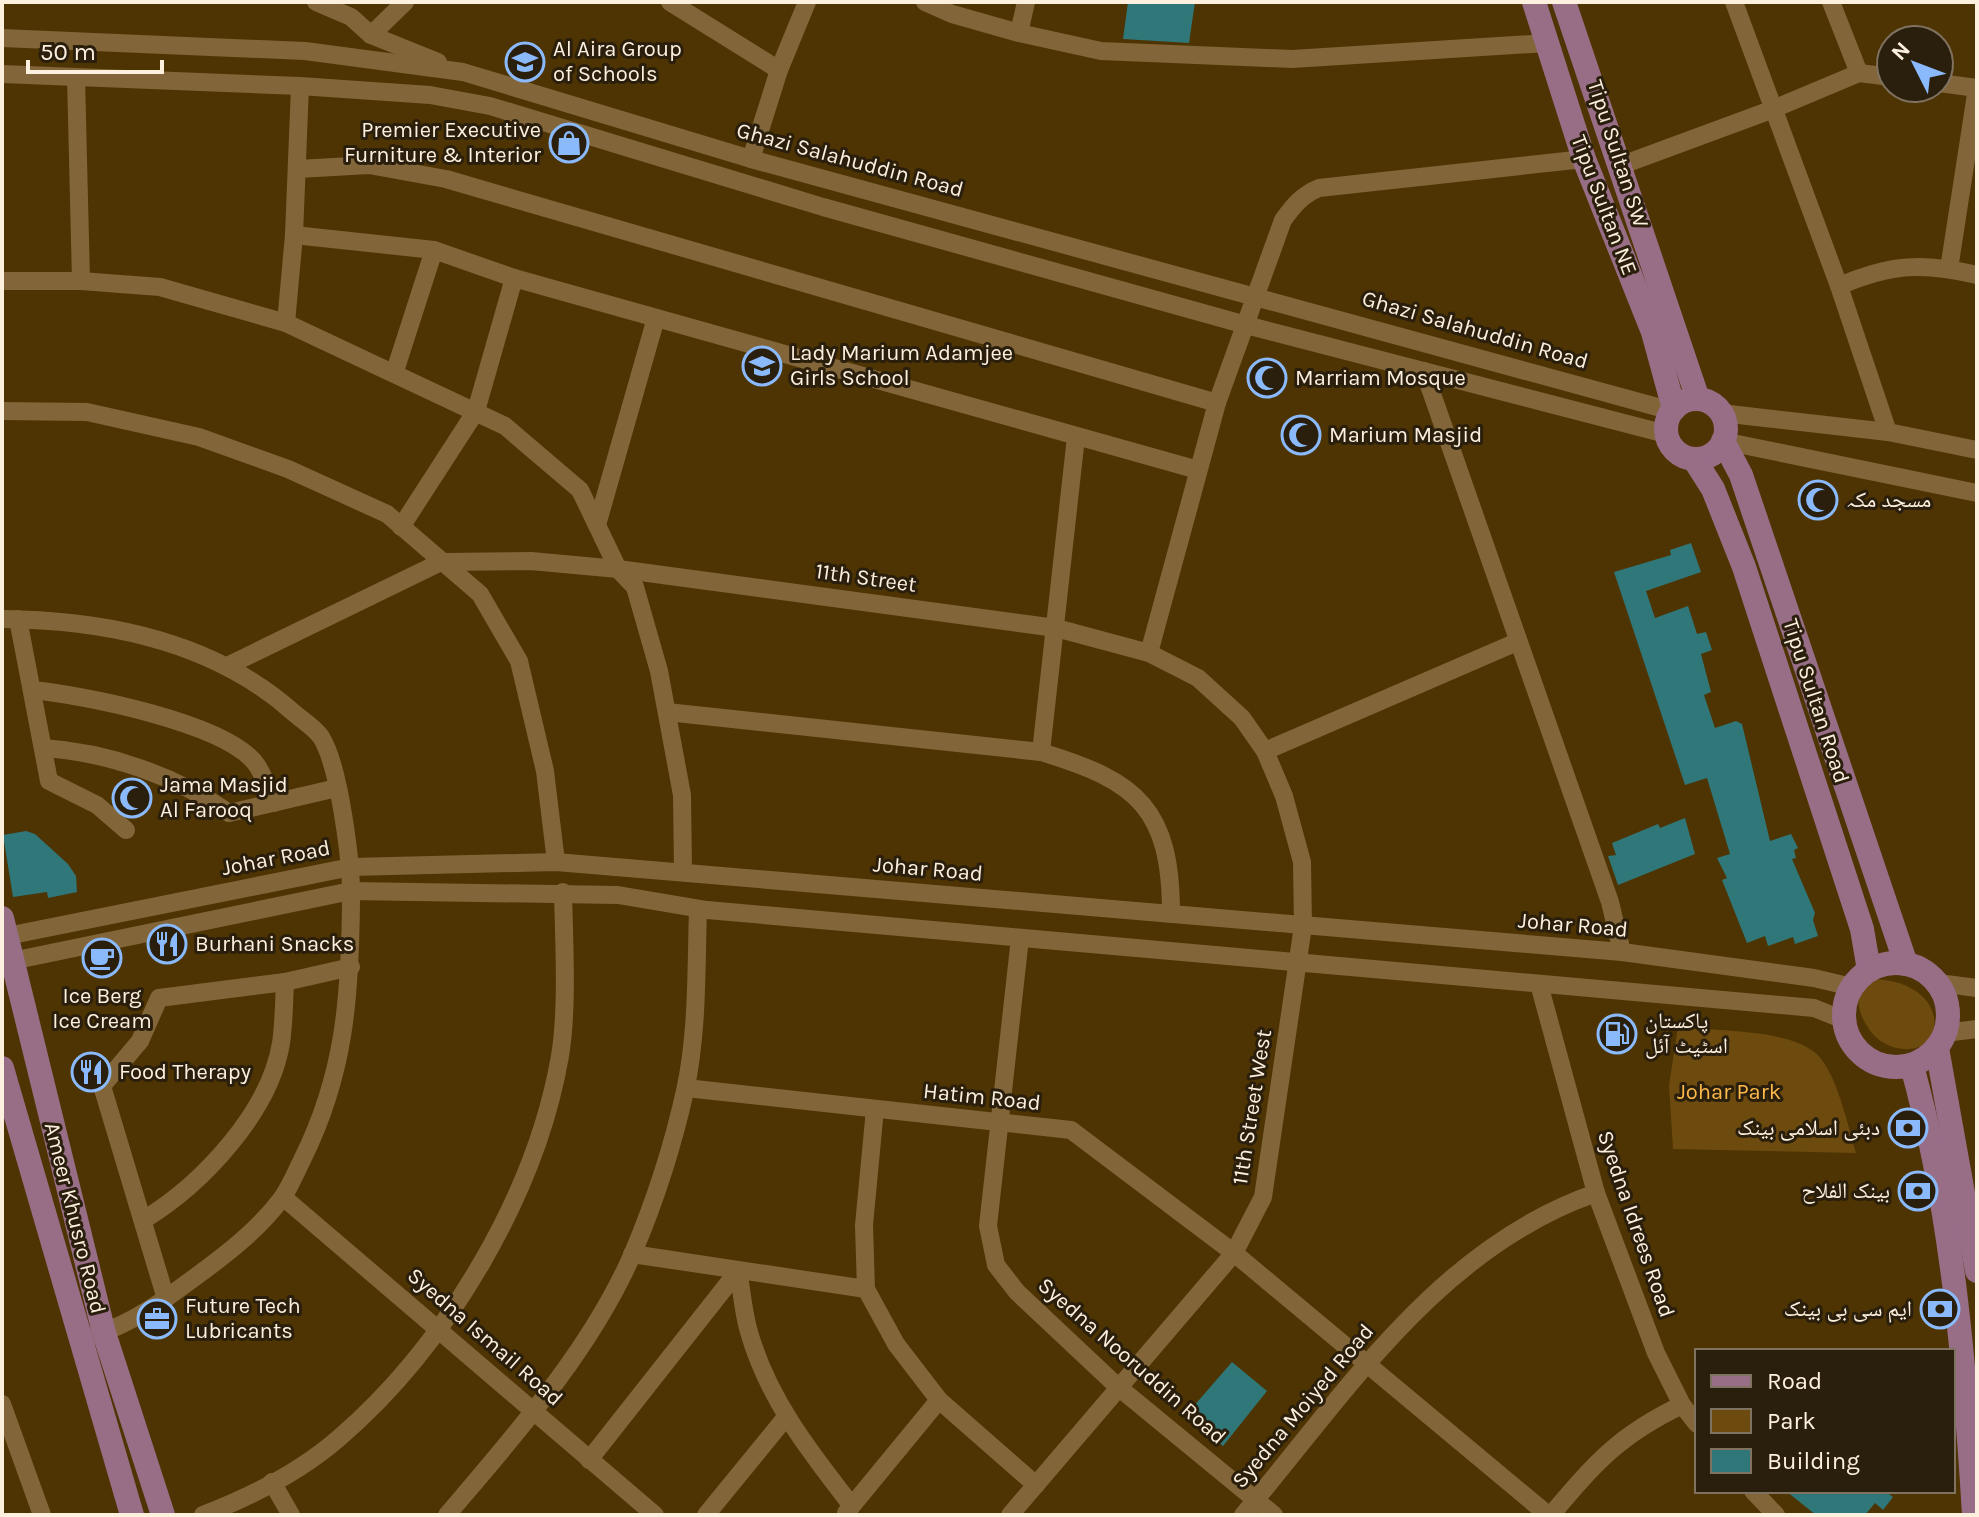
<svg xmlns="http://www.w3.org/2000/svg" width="1979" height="1517" viewBox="0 0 1979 1517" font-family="Karla,'Noto Naskh Arabic',sans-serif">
  <rect width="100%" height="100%" fill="#4e3402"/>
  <g fill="#6d4b0f">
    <path d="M1876,979c79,5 71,84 17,68 -11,-4 -18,-9 -24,-18 -10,-15 -13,-25 -8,-42z"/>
    <path d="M1678,1027c37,4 105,2 135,24 23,16 35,76 43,102l-183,-4 -4,-64z"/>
  </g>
  <g fill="#2f7779">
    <polygon points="1128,2 1195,2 1189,43 1123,39"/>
    <polygon points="1691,543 1701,572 1646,591 1655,618 1688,606 1697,634 1706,632 1712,650 1701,654 1711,692 1704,695 1715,728 1736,721 1742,724 1770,841 1791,834 1798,848 1794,850 1796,858 1792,859 1815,913 1813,920 1818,936 1795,944 1793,937 1768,946 1765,936 1747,943 1722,880 1727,878 1717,858 1730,854 1707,778 1685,785 1614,572 1671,555 1670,550"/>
    <polygon points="1685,818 1695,854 1618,885 1608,856 1616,855 1612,843 1658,824 1660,828"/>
    <polygon points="26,831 35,834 68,864 76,876 77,892 48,898 47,892 13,897 3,835"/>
    <polygon points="1232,1362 1267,1391 1223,1446 1186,1415"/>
    <polygon points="1786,1491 1885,1491 1893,1497 1883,1510 1875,1503 1865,1515 1816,1515"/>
  </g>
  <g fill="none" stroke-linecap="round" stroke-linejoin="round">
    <g stroke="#826539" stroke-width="18">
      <polyline points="316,2 351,17 371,35 438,62"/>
      <polyline points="670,2 779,70"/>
      <polyline points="925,2 952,14 1019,33 1101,51 1292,59 1547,43"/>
      <polyline points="1734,2 1839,286 1888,432"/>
      <polyline points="1831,2 1859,73"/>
      <polyline points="1019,33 1026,2"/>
      <polyline points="371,35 405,2"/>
      <polyline points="2,38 305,51 463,72 751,159 1672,411"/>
      <polyline points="2,74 300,86 430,95 490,106 823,207 1246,325 1666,434"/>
      <polyline points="76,77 81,281"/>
      <polyline points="1939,83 1977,88"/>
      <polyline points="751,159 779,70 807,2"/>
      <polyline points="1622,165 1771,110 1859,73 1891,77"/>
      <polyline points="298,169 369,165 446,179 1217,403"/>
      <polyline points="294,235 434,250 514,278 1198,470"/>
      <polyline points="1949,269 1977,88"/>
      <polyline points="2,281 81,281 160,287 286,323 505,426 580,490 618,569 635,587 659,671 682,795 683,871"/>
      <path d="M1839,286c52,-22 83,-24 138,-11"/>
      <polyline points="286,323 294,235 300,86"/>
      <polyline points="395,371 434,250"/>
      <polyline points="1424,371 1610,902 1622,952"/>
      <polyline points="2,411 87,412 199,437 288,469 387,514 480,594 519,661 545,771 556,862"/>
      <polyline points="1721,413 1888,432 1977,450"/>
      <polyline points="1723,441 1977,493"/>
      <polyline points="597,525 656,318"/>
      <polyline points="401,527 476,411 514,278"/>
      <path d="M2,619c104,1 213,23 292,94 8,7 21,15 27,24 19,30 31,129 30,165 -1,95 -6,172 -49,258 -6,12 -12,27 -20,38 -22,30 -54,55 -84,77 -31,23 -67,50 -104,60"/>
      <polyline points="18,619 49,781 97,805 126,830"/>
      <path d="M1149,653l68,-250 66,-183c11,-15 19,-25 36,-32l265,-29"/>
      <polyline points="227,666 441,562 531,561 618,569 1056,628 1149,653 1198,678 1242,718 1265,751 1284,796 1302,862 1303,926 1263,1197 1234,1253 1010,1515"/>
      <path d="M32,690c51,5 194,33 224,74 8,11 13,27 18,39"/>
      <path d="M667,712l374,40c97,29 130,57 130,162"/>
      <path d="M43,748c64,4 133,28 186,65l108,-25"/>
      <polyline points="1265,751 1517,642"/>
      <polyline points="1041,752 1076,437"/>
      <polyline points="2,937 351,867 556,862 1622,952 1814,978 1852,987"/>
      <polyline points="1020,938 988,1226 996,1265 1017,1292 1117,1386 1274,1515"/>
      <polyline points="2,963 351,891 618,895 707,910 1814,1008 1844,1020"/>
      <polyline points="1938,983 1977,988"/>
      <polyline points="1539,984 1596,1193 1656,1353 1682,1405 1697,1424"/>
      <polyline points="1945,1033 1977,1029"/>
      <polyline points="686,1088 1071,1130 1234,1253 1548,1515"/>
      <polyline points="875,1109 864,1225 866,1289 896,1344 939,1400 1036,1485"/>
      <polyline points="283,1197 655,1515"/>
      <path d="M145,1219c57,-35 125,-107 136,-176 3,-20 3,-41 4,-61"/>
      <polyline points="632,1254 866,1289"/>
      <path d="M738,1271c4,20 5,41 11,61 19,67 61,120 103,174"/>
      <polyline points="166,1299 102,1086 140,1041 159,998 285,982 351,967"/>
      <polyline points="2,1404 42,1515"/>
      <polyline points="589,1460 738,1271"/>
      <polyline points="272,1482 291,1515"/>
      <polyline points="1753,1491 1776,1515"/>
      <polyline points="846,1513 939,1400"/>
      <path d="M203,1515c47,-18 97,-43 136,-77 107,-92 197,-243 221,-382 8,-48 4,-114 3,-164"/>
      <path d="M447,1515c68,-80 144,-165 186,-262 22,-52 40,-108 52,-162 13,-59 11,-123 13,-182"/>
      <polyline points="706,1515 786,1417"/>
      <path d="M1243,1515c102,-121 196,-268 353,-322"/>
      <path d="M1551,1515c44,-52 68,-80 131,-110"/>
    </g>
    <g stroke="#986d86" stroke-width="24">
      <polyline points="1534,2 1584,159 1653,332 1674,409"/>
      <polyline points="1564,2 1698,399"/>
      <circle cx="1696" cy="429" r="30"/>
      <polyline points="1723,441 1741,475 1906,964"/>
      <polyline points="1694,459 1713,489 1744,567 1862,929 1869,970"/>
      <polyline points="2,918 104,1333 163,1515"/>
      <circle cx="1896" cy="1015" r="52"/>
      <polyline points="1937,1048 1977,1271"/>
      <path d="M1912,1066c40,145 53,299 62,449"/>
      <polyline points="2,1068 132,1515"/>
    </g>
  </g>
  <defs>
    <g id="school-ring" transform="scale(2)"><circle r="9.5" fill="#2a1e0c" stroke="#8abafc" stroke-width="1.5"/><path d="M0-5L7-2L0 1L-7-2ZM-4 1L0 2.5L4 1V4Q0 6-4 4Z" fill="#8abafc"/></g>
    <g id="shop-ring" transform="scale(2)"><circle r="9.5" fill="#2a1e0c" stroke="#8abafc" stroke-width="1.5"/><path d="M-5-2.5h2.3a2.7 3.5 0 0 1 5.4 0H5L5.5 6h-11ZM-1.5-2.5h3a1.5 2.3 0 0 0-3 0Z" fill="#8abafc"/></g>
    <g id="mosque-ring" transform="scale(2)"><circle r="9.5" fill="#2a1e0c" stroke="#8abafc" stroke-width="1.5"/><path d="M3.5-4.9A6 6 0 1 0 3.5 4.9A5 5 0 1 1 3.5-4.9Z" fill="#8abafc"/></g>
    <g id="restaurant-ring" transform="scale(2)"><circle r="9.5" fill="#2a1e0c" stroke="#8abafc" stroke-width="1.5"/><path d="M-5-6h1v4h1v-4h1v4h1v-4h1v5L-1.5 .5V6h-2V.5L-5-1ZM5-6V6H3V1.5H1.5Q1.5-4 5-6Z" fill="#8abafc"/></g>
    <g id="cafe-ring" transform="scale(2)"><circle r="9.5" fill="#2a1e0c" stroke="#8abafc" stroke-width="1.5"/><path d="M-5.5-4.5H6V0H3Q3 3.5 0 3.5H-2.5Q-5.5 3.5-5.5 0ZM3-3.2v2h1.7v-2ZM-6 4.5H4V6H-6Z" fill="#8abafc"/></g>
    <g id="fuel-ring" transform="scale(2)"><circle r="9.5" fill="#2a1e0c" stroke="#8abafc" stroke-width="1.5"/><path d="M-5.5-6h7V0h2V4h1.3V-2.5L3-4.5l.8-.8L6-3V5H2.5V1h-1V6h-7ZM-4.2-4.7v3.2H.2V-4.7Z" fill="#8abafc"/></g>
    <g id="bank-ring" transform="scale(2)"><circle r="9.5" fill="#2a1e0c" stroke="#8abafc" stroke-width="1.5"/><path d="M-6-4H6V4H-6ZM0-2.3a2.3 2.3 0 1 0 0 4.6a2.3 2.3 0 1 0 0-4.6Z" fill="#8abafc"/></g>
    <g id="office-ring" transform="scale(2)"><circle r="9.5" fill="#2a1e0c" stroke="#8abafc" stroke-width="1.5"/><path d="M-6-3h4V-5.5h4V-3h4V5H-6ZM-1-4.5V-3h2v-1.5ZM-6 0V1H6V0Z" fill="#8abafc"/></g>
  </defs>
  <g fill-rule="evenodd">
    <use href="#school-ring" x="525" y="62"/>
    <use href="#shop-ring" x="569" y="143"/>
    <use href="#school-ring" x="762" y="366"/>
    <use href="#mosque-ring" x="1267" y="378"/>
    <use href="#mosque-ring" x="1301" y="435"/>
    <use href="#mosque-ring" x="1818" y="500"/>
    <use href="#mosque-ring" x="132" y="798"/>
    <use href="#restaurant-ring" x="167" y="944"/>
    <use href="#cafe-ring" x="102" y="958"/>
    <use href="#fuel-ring" x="1617" y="1034"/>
    <use href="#restaurant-ring" x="91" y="1072"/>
    <use href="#bank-ring" x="1908" y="1128"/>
    <use href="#bank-ring" x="1918" y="1191"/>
    <use href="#bank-ring" x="1940" y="1309"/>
    <use href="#office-ring" x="157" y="1319"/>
  </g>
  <g text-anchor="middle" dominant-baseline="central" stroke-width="6" stroke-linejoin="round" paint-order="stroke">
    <g font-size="22" fill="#fef0de" stroke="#2a1e0c" text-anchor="start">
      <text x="553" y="49">Al Aira Group<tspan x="553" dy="25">of Schools</tspan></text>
      <text x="541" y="130" text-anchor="end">Premier Executive<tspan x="541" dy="25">Furniture &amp; Interior</tspan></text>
      <text x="790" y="353">Lady Marium Adamjee<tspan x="790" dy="25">Girls School</tspan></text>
      <text x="1295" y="378">Marriam Mosque</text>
      <text x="1329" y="435">Marium Masjid</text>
      <text x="1846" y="500">مسجد مکہ</text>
      <text x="160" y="785">Jama Masjid<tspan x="160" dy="25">Al Farooq</tspan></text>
      <text x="195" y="944">Burhani Snacks</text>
      <text x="102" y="996" text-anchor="middle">Ice Berg<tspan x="102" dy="25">Ice Cream</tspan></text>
      <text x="1645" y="1021">پاکستان<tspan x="1645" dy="25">اسٹیٹ آئل</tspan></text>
      <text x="119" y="1072">Food Therapy</text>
      <text x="1880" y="1128" text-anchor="end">دبئی اسلامی بینک</text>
      <text x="1890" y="1191" text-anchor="end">بینک الفلاح</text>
      <text x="185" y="1306">Future Tech<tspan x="185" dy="25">Lubricants</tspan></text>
      <text x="1912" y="1309" text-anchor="end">ایم سی بی بینک</text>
    </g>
    <g font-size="22" fill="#fef0de" stroke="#2a1e0c">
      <text transform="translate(1618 154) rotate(72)">Tipu Sultan SW</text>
      <text transform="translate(850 160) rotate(15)">Ghazi Salahuddin Road</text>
      <text transform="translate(1604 205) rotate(69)">Tipu Sultan NE</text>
      <text transform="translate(1475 330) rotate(16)">Ghazi Salahuddin Road</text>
      <text transform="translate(866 578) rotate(8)">11th Street</text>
      <text transform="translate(1816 701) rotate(72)">Tipu Sultan Road</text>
      <text transform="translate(276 858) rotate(-11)">Johar Road</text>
      <text transform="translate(928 869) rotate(5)">Johar Road</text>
      <text transform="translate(1573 925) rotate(5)">Johar Road</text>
      <text transform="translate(982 1097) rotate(6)">Hatim Road</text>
      <text transform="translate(1252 1107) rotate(-81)">11th Street West</text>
      <text transform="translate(75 1218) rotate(76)">Ameer Khusro Road</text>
      <text transform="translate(1636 1224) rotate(71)">Syedna Idrees Road</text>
      <text transform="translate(485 1337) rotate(41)">Syedna Ismail Road</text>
      <text transform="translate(1132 1361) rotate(41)">Syedna Nooruddin Road</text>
      <text transform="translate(1303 1406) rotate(-50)">Syedna Moiyed Road</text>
    </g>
    <g font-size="22" fill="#fdba4a" stroke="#2a1e0c">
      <text x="1729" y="1092">Johar Park</text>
    </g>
  </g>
  <rect width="1979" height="1517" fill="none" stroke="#fef0de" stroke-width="8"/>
  <rect x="1695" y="1349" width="260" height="144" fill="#2a1e0c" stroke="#7f7260" stroke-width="2"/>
  <rect x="1711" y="1375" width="40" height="12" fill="#986d86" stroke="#7f7260" stroke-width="2"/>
  <text x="1767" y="1389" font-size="24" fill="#fef0de">Road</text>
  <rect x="1711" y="1409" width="40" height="24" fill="#6d4b0f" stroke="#7f7260" stroke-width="2"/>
  <text x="1767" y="1429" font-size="24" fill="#fef0de">Park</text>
  <rect x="1711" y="1449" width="40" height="24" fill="#2f7779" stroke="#7f7260" stroke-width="2"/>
  <text x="1767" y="1469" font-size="24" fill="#fef0de">Building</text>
  <g transform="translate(1915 64) rotate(312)"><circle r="38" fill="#2a1e0c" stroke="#7f7260" stroke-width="2"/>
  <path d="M0-6L14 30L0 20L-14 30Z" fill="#8abafc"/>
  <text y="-12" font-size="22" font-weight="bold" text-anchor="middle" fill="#fef0de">N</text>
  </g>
  <path d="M28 60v12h134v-12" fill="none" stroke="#fef0de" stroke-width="4"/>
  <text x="40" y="60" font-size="24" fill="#fef0de" stroke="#2a1e0c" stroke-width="6" paint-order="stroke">50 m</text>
</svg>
